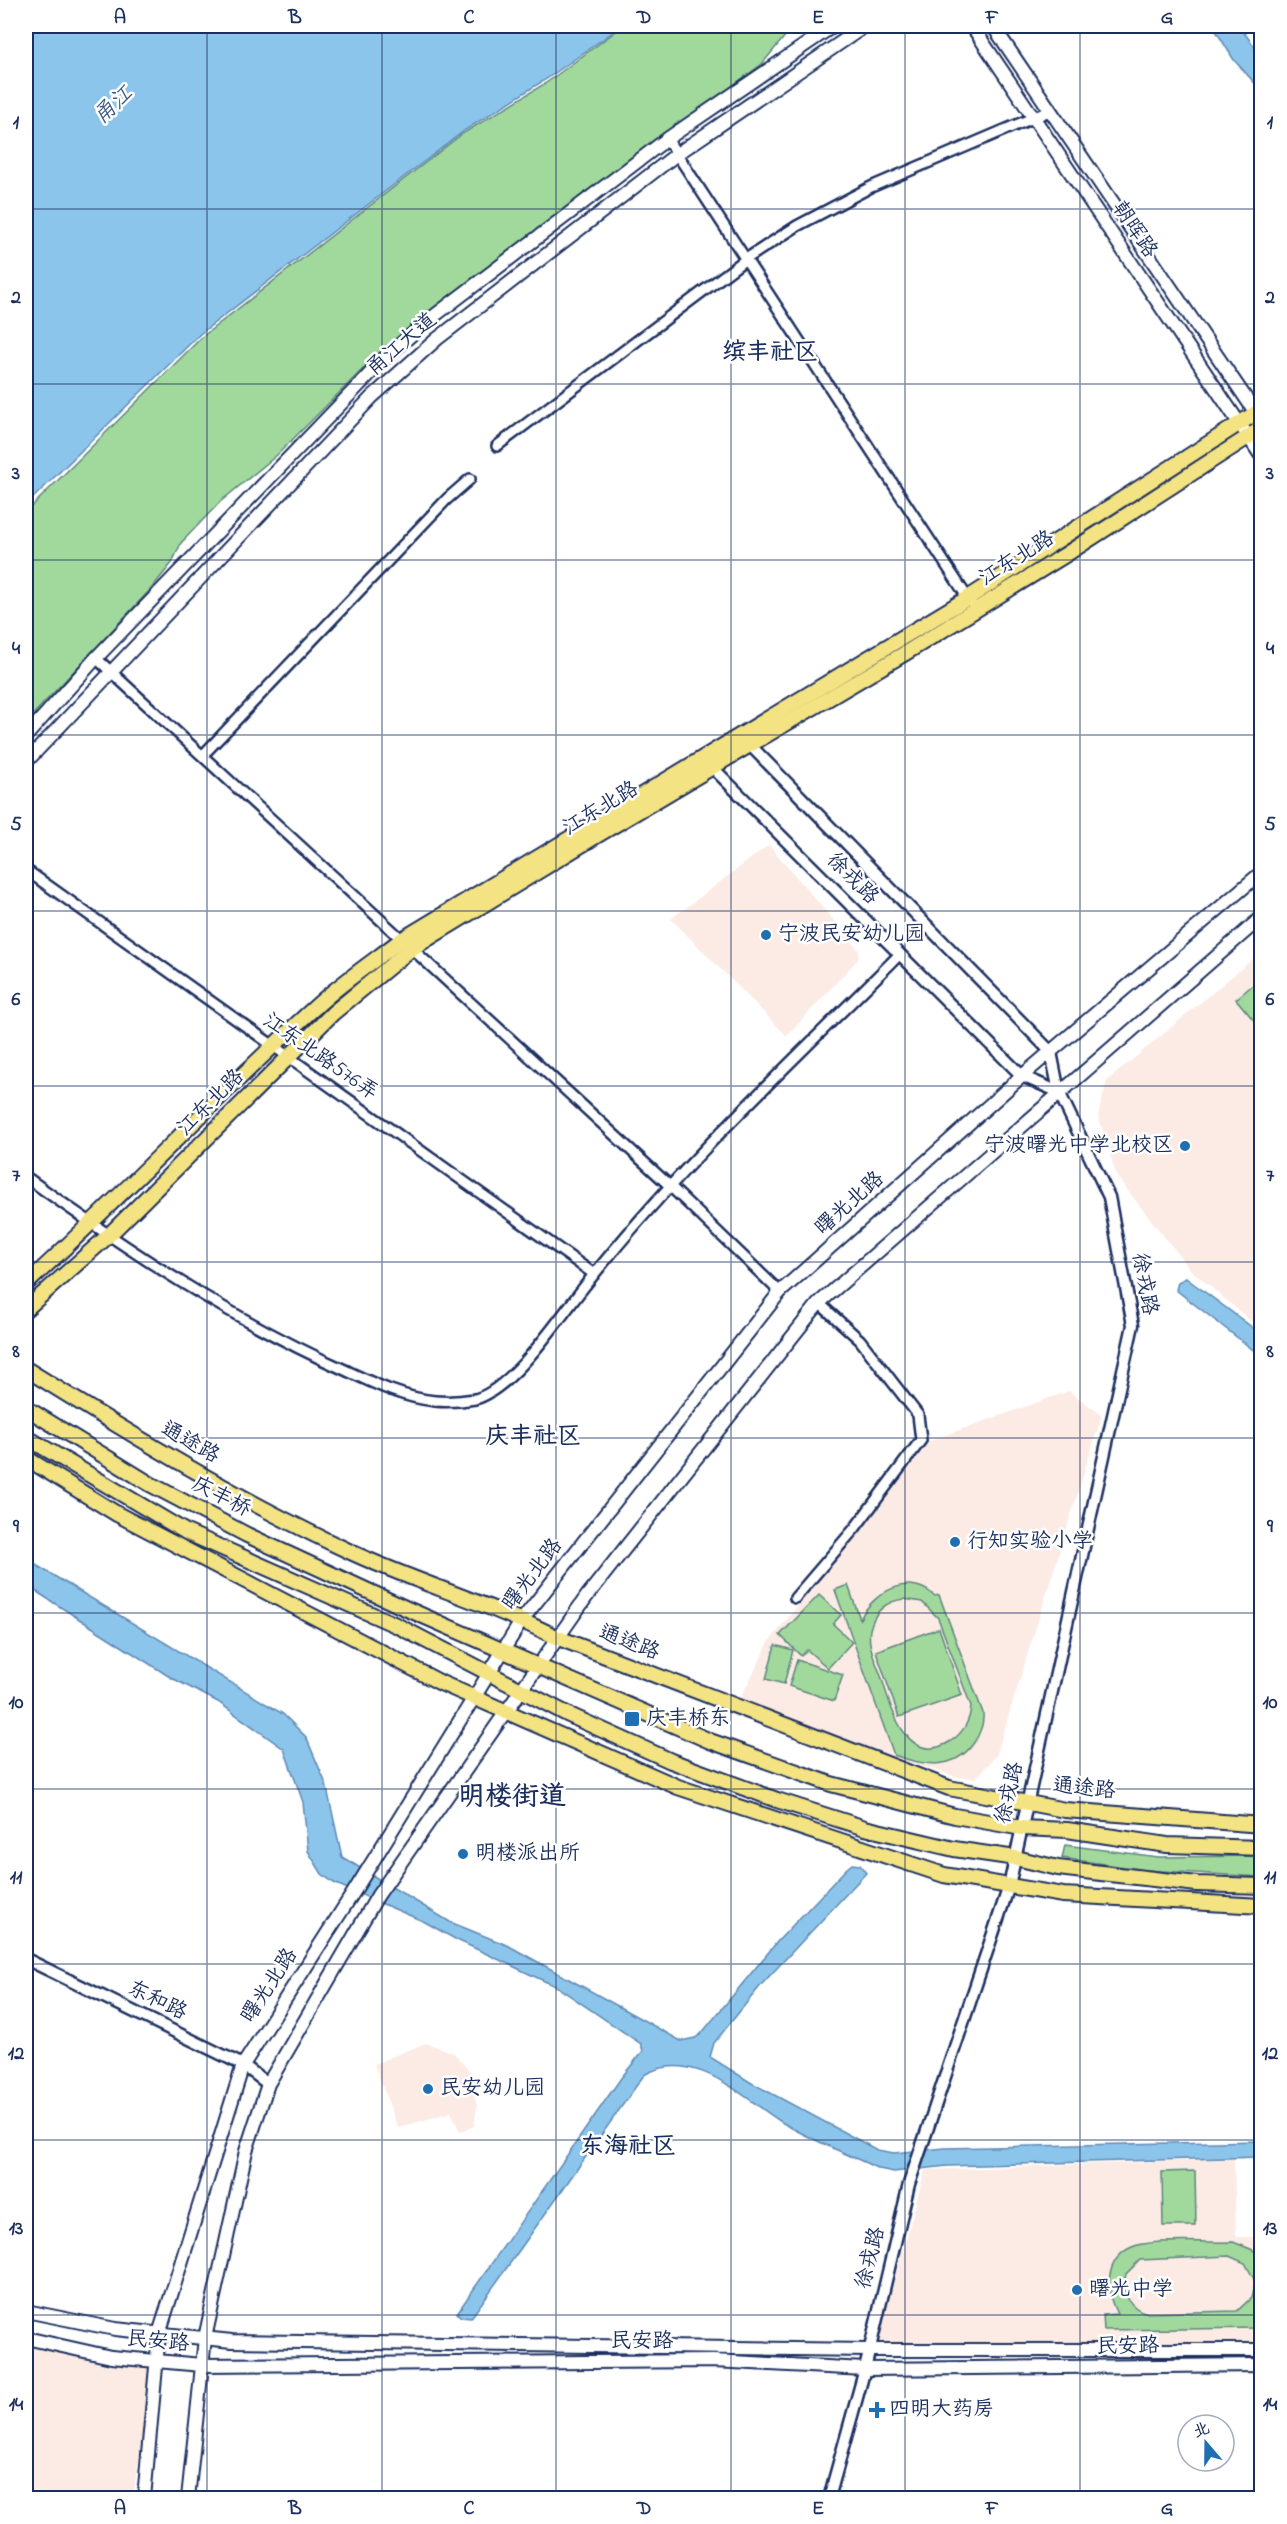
<svg xmlns="http://www.w3.org/2000/svg" width="1287" height="2524" viewBox="0 0 1287 2524" font-family="'Indie Flower','LXGW WenKai TC',sans-serif">
  <rect width="100%" height="100%" fill="#fff"/>
  <filter id="ink" filterUnits="userSpaceOnUse"><feTurbulence type="fractalNoise" baseFrequency=".0167" numOctaves="2"/><feDisplacementMap in="SourceGraphic" scale="12" xChannelSelector="R" yChannelSelector="G"/><feConvolveMatrix kernelMatrix="1 2 1 2 8 2 1 2 1" color-interpolation-filters="sRGB"/></filter>
  <g filter="url(#ink)">
    <g fill="#fbebe4">
      <polygon points="769,845 859,950 858,959 787,1036 671,919"/>
      <polygon points="1261,952 1261,1330 1190,1269 1117,1177 1098,1115 1107,1081"/>
      <polygon points="1069,1391 1102,1415 996,1756 976,1778 957,1777 848,1743 738,1703 769,1642 926,1442"/>
      <polygon points="426,2043 454,2053 470,2072 477,2106 474,2126 460,2132 451,2112 398,2128 374,2064"/>
      <polygon points="1234,2159 1236,2237 1261,2237 1261,2343 877,2344 925,2170"/>
      <polygon points="26,2345 108,2365 152,2367 133,2498 26,2498"/>
    </g>
    <g fill="#a1d99d" stroke="#5e847e" stroke-width="1.5" fill-rule="evenodd">
      <polygon points="623,26 800,26 786,35 762,64 536,230 386,346 277,455 220,502 181,543 172,563 150,590 26,722 26,512 203,336 462,134 546,83"/>
      <polygon points="1261,978 1261,1019 1256,1023 1236,999"/>
      <path d="M848,1585l12,34c14,-27 48,-47 75,-23l4,-1 44,118c1,11 -4,23 -10,31 -20,28 -52,21 -79,11l-59,-165zM904,1599l18,3 16,16 33,88c-1,15 -7,26 -20,35 -44,28 -60,-33 -69,-62 -5,-16 -17,-36 -11,-53 5,-17 17,-25 33,-27z"/>
      <polygon points="819,1595 841,1615 833,1624 852,1642 828,1668 807,1650 801,1656 780,1635"/>
      <polygon points="939,1628 962,1695 899,1717 876,1651"/>
      <polygon points="775,1645 793,1650 784,1684 766,1679"/>
      <polygon points="797,1660 843,1675 834,1701 789,1686"/>
      <polygon points="1065,1845 1158,1857 1261,1856 1261,1877 1146,1870 1062,1858"/>
      <polygon points="1195,2171 1196,2226 1163,2226 1162,2172"/>
      <path d="M1233,2242l20,8 8,9 -2,50 2,19 -157,2 -1,-15 14,-1c-15,-28 -10,-64 26,-70 29,-5 61,-1 90,-2zM1229,2256l16,7 10,18 -4,17 -14,13 -89,2c-19,-4 -27,-21 -22,-39l14,-14z"/>
    </g>
    <g fill="#8cc5eb" stroke="#5f89b3" stroke-width="1.5">
      <polygon points="26,26 621,26 548,78 465,130 200,334 26,505"/>
      <polygon points="1213,26 1239,26 1261,55 1261,90 1234,60"/>
      <polygon points="1186,1278 1261,1334 1261,1356 1176,1290 1178,1282"/>
      <path d="M26,1559l257,155 23,23 20,47 16,73 108,65 59,24 172,95 14,-3 6,-4 76,-92 69,-73 6,-5 8,1 6,8 -104,111 -48,59 -4,14 40,25 127,68 17,3 51,-5 316,-7v16l-314,9 -53,6 -15,-3c-31,-15 -66,-28 -96,-46 -40,-25 -89,-77 -139,-48l-173,243 -10,-1 -4,-4 164,-235 22,-27 -2,-7 -84,-57 -102,-48 -30,-17 -91,-39 -12,-9 -14,-23 -5,-49 -19,-53 -66,-47 -48,-25 -144,-92z"/>
    </g>
    <g fill="none" stroke-linecap="round" stroke-linejoin="round">
      <g stroke="#1b2f5e" stroke-width="14">
        <g id="minor">
          <polyline points="667,139 971,603"/>
          <polyline points="497,446 746,259 797,226 871,187 1049,111"/>
          <polyline points="96,658 671,1187 780,1292"/>
          <polyline points="203,755 447,499 470,479"/>
          <polyline points="26,870 594,1274"/>
          <path d="M26,1177c100,72 205,142 319,193 28,13 58,28 90,31 12,1 28,0 40,-2 37,-9 85,-82 109,-112 94,-120 208,-225 315,-332"/>
          <polyline points="795,1598 855,1528 921,1440 918,1415 860,1340 819,1303"/>
        </g>
      </g>
      <g stroke="#1b2f5e" stroke-width="15">
        <g id="tertiary">
          <polyline points="746,741 1051,1052 1059,1092 1109,1197 1133,1325 1009,1886 909,2184 865,2369 829,2498"/>
          <polyline points="709,764 1022,1076 1059,1092"/>
          <polyline points="26,1959 243,2065 268,2084"/>
        </g>
      </g>
      <g stroke="#1b2f5e" stroke-width="16">
        <g id="secondary">
          <polyline points="972,26 1262,457"/>
          <polyline points="993,26 1262,422"/>
          <polyline points="26,736 96,658 387,356 425,323 667,139 833,26"/>
          <polyline points="26,762 372,397 437,339 677,154 865,26"/>
          <polyline points="26,2311 115,2329 232,2341 869,2350 1262,2350"/>
          <polyline points="26,2338 111,2357 202,2365 713,2361 865,2369 1262,2365"/>
          <polyline points="144,2498 159,2334 243,2065 355,1890 522,1620 780,1292 1022,1076 1262,872"/>
          <polyline points="188,2498 205,2338 246,2151 268,2084 378,1895 587,1596 819,1303 1262,917"/>
        </g>
      </g>
      <g stroke="#1b2f5e" stroke-width="18">
        <g id="primary">
          <path d="M26,1284c101,-92 194,-192 296,-283 25,-22 53,-41 79,-61l567,-342 294,-189"/>
          <polyline points="26,1309 108,1236 333,1013 411,949 601,833 907,652 1065,555 1262,428"/>
          <path d="M26,1369c106,66 214,132 329,185 66,30 136,50 201,83l393,151 116,22 197,15"/>
          <polyline points="26,1408 150,1484 247,1535 405,1608 710,1741 831,1784 955,1816 1022,1828 1067,1830 1167,1845 1262,1848"/>
          <polyline points="26,1437 186,1532 398,1626 567,1714 671,1761 777,1800 865,1828 954,1849 1016,1858 1058,1868 1197,1884 1262,1886"/>
          <polyline points="26,1458 117,1514 441,1683 678,1787 944,1875 1063,1895 1262,1906"/>
        </g>
      </g>
      <use href="#minor" stroke="#fff" stroke-width="9"/>
      <use href="#tertiary" stroke="#fff" stroke-width="10"/>
      <use href="#secondary" stroke="#fff" stroke-width="12"/>
      <use href="#primary" stroke="#f4e382" stroke-width="14"/>
    </g>
  </g>
  <path fill="none" stroke="#1b2f5e" stroke-width="1.5" stroke-opacity="0.55" d="M207,26v2472M382,26v2472M556,26v2472M731,26v2472M905,26v2472M1080,26v2472M26,209h1236M26,384h1236M26,560h1236M26,735h1236M26,911h1236M26,1086h1236M26,1262h1236M26,1438h1236M26,1613h1236M26,1789h1236M26,1964h1236M26,2140h1236M26,2315h1236"/>
  <g fill="#1f6fb2" stroke="#fff" stroke-width="2">
    <circle cx="766" cy="935" r="6"/>
    <circle cx="1185" cy="1146" r="6"/>
    <circle cx="955" cy="1542" r="6"/>
    <rect x="624" y="1711" width="16" height="16" rx="3"/>
    <circle cx="463" cy="1854" r="6"/>
    <circle cx="428" cy="2089" r="6"/>
    <circle cx="1077" cy="2290" r="6"/>
    <path d="M874 2401h6v6h6v6h-6v6h-6v-6h-6v-6h6z"/>
  </g>
  <g text-anchor="middle" dominant-baseline="central" stroke-width="5" stroke-linejoin="round" paint-order="stroke">
    <g font-size="21" fill="#1b2f5e" stroke="#fff">
      <text transform="translate(1134 230) rotate(56)">朝晖路</text>
      <text transform="translate(402 345) rotate(-41)">甬江大道</text>
      <text transform="translate(1017 559) rotate(-32)">江东北路</text>
      <text transform="translate(601 809) rotate(-31)">江东北路</text>
      <text transform="translate(852 879) rotate(45)">徐戎路</text>
      <text transform="translate(320 1057) rotate(35)">江东北路576弄</text>
      <text transform="translate(211 1103) rotate(-45)">江东北路</text>
      <text transform="translate(850 1204) rotate(-42)">曙光北路</text>
      <text transform="translate(1144 1284) rotate(80)">徐戎路</text>
      <text transform="translate(190 1443) rotate(29)">通途路</text>
      <text transform="translate(221 1497) rotate(28)">庆丰桥</text>
      <text transform="translate(533 1575) rotate(-53)">曙光北路</text>
      <text transform="translate(629 1643) rotate(21)">通途路</text>
      <text transform="translate(1084 1789) rotate(6)">通途路</text>
      <text transform="translate(1010 1793) rotate(-77)">徐戎路</text>
      <text transform="translate(270 1986) rotate(-57)">曙光北路</text>
      <text transform="translate(157 2001) rotate(26)">东和路</text>
      <text transform="translate(871 2258) rotate(-76)">徐戎路</text>
      <text transform="translate(158 2342) rotate(5)">民安路</text>
      <text x="642" y="2342">民安路</text>
      <text transform="translate(1128 2347) rotate(-1)">民安路</text>
    </g>
    <g font-size="21" fill="#1b2f5e" stroke="#fff" text-anchor="start">
      <text x="778" y="935">宁波民安幼儿园</text>
      <text x="1173" y="1146" text-anchor="end">宁波曙光中学北校区</text>
      <text x="967" y="1542">行知实验小学</text>
      <text x="646" y="1719">庆丰桥东</text>
      <text x="475" y="1854">明楼派出所</text>
      <text x="440" y="2089">民安幼儿园</text>
      <text x="1089" y="2290">曙光中学</text>
      <text x="889" y="2410">四明大药房</text>
    </g>
    <g font-size="22" font-style="italic" fill="#3d5c88" stroke="#fff">
      <text transform="translate(114 106) rotate(-43)">甬江</text>
    </g>
    <g font-size="24" font-weight="bold" fill="#1b2f5e" stroke="#fff">
      <text x="770" y="353">缤丰社区</text>
      <text x="533" y="1437">庆丰社区</text>
      <text x="628" y="2147">东海社区</text>
    </g>
    <g font-size="27" font-weight="bold" fill="#1b2f5e" stroke="#fff">
      <text x="512" y="1797">明楼街道</text>
    </g>
  </g>
  <rect width="1287" height="2524" fill="none" stroke="#fff" stroke-width="66"/>
  <g transform="translate(1206 2443) rotate(340)"><circle r="28" fill="#ffffff" stroke="#a4acbf" stroke-width="1.5"/>
  <path d="M0-4.5L10 22L0 15L-10 22Z" fill="#1f6fb2"/>
  <text y="-9" font-size="16" font-weight="bold" text-anchor="middle" fill="#1b2f5e">北</text>
  </g>
  <rect x="33" y="33" width="1221" height="2458" fill="none" stroke="#1b2f5e" stroke-width="2"/>
  <g font-size="20" text-anchor="middle" font-weight="bold" fill="#1b2f5e">
    <text x="120" y="23">A</text>
    <text x="295" y="23">B</text>
    <text x="469" y="23">C</text>
    <text x="644" y="23">D</text>
    <text x="818" y="23">E</text>
    <text x="992" y="23">F</text>
    <text x="1167" y="23">G</text>
    <text x="16" y="128">1</text>
    <text x="1270" y="128">1</text>
    <text x="16" y="303">2</text>
    <text x="1270" y="303">2</text>
    <text x="16" y="479">3</text>
    <text x="1270" y="479">3</text>
    <text x="16" y="654">4</text>
    <text x="1270" y="654">4</text>
    <text x="16" y="830">5</text>
    <text x="1270" y="830">5</text>
    <text x="16" y="1005">6</text>
    <text x="1270" y="1005">6</text>
    <text x="16" y="1181">7</text>
    <text x="1270" y="1181">7</text>
    <text x="16" y="1357">8</text>
    <text x="1270" y="1357">8</text>
    <text x="16" y="1532">9</text>
    <text x="1270" y="1532">9</text>
    <text x="16" y="1708">10</text>
    <text x="1270" y="1708">10</text>
    <text x="16" y="1883">11</text>
    <text x="1270" y="1883">11</text>
    <text x="16" y="2059">12</text>
    <text x="1270" y="2059">12</text>
    <text x="16" y="2234">13</text>
    <text x="1270" y="2234">13</text>
    <text x="16" y="2410">14</text>
    <text x="1270" y="2410">14</text>
    <text x="120" y="2514">A</text>
    <text x="295" y="2514">B</text>
    <text x="469" y="2514">C</text>
    <text x="644" y="2514">D</text>
    <text x="818" y="2514">E</text>
    <text x="992" y="2514">F</text>
    <text x="1167" y="2514">G</text>
  </g>
</svg>
